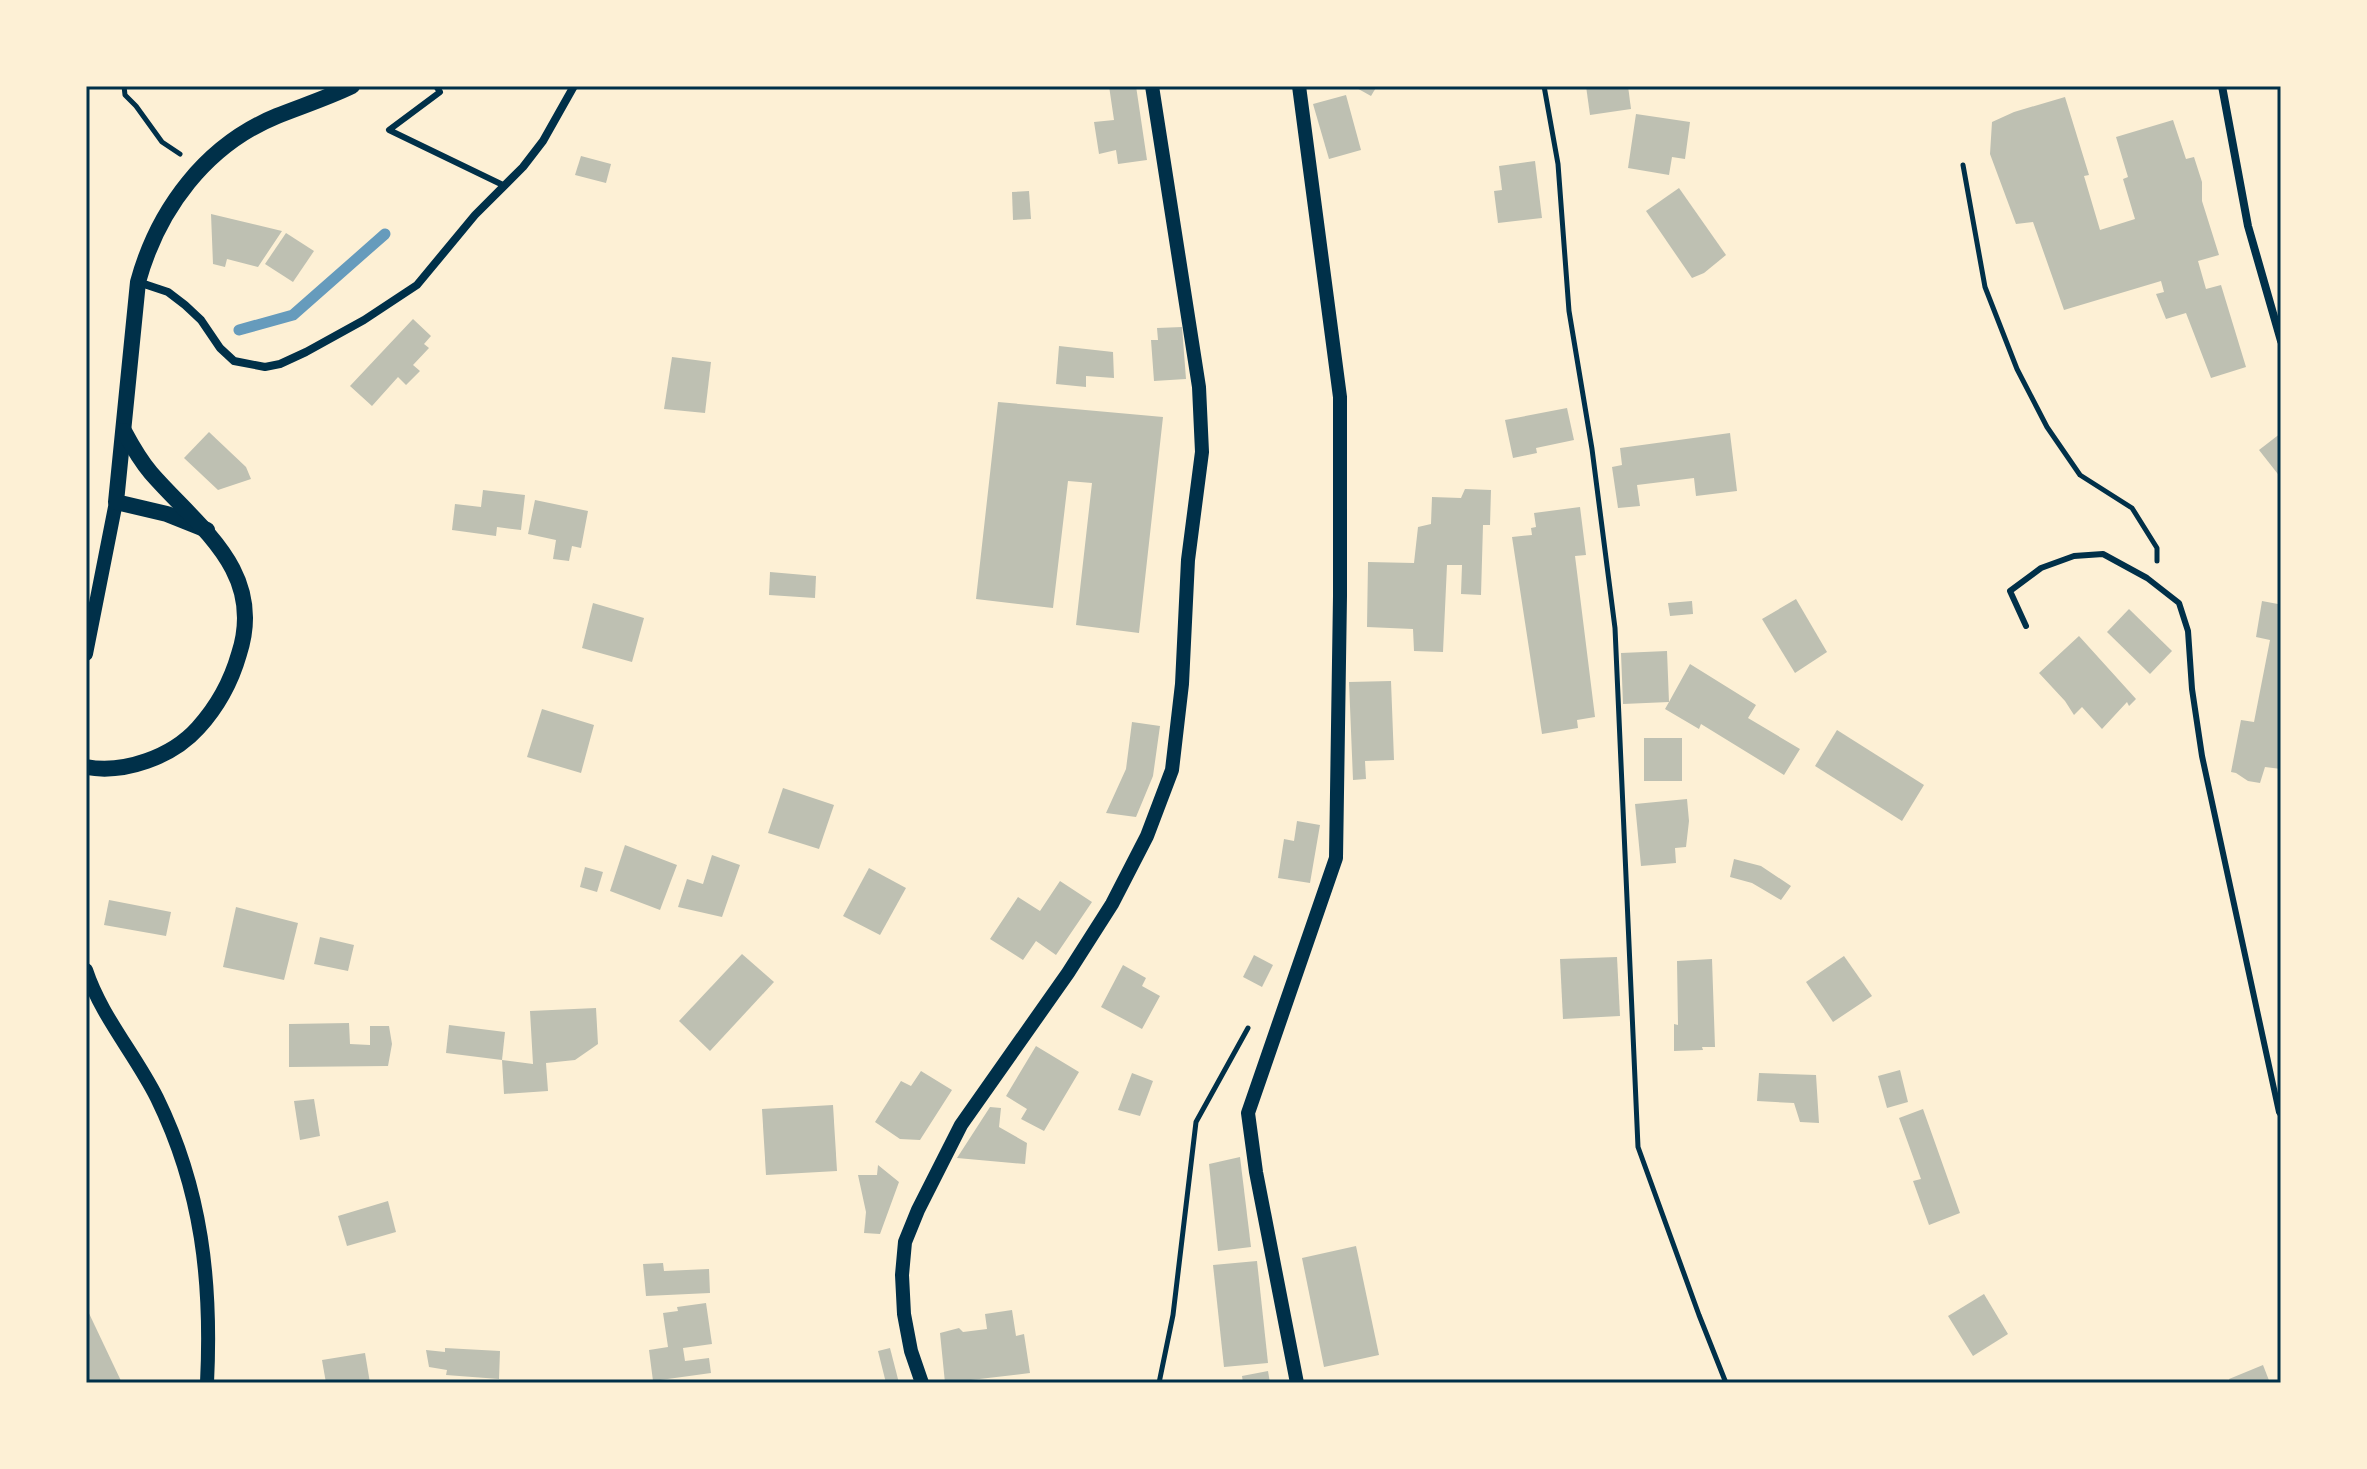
<svg xmlns="http://www.w3.org/2000/svg" width="2367" height="1469" viewBox="0 0 2367 1469" font-family="Cabin,sans-serif">
  <rect width="100%" height="100%" fill="#fdf0d5"/>
  <g fill="none" stroke-linecap="round" stroke-linejoin="round">
    <polyline stroke="#669bbc" stroke-width="11" points="239,330 293,315 385,234"/>
  </g>
  <g fill="#bec0b2">
    <polygon points="1109,86 1136,86 1147,160 1118,164 1116,150 1099,154 1094,122 1114,120"/>
    <polygon points="1353,86 1377,86 1371,96"/>
    <polygon points="1586,86 1628,86 1631,109 1590,115"/>
    <polygon points="1346,95 1361,150 1329,159 1313,104"/>
    <polygon points="2065,97 2089,175 2084,176 2100,230 2135,219 2123,179 2128,177 2116,137 2173,120 2186,159 2194,157 2202,182 2202,201 2219,255 2198,261 2206,289 2221,285 2246,367 2211,378 2186,313 2166,319 2156,294 2164,292 2161,281 2064,310 2033,222 2016,224 1990,154 1992,122 2014,112"/>
    <polygon points="1636,114 1690,122 1685,159 1672,157 1669,175 1628,168"/>
    <polygon points="581,156 611,164 606,183 575,175"/>
    <polygon points="1535,161 1542,218 1498,223 1494,191 1502,190 1499,166"/>
    <polygon points="1679,188 1726,255 1704,273 1692,278 1646,211"/>
    <polygon points="1029,191 1031,219 1013,220 1012,192"/>
    <polygon points="211,214 282,231 258,267 227,259 225,267 213,264"/>
    <polygon points="286,233 314,251 293,282 265,264"/>
    <polygon points="413,319 431,336 424,344 429,348 413,365 420,371 406,385 398,377 372,406 350,386"/>
    <polygon points="1182,327 1186,379 1154,381 1151,340 1158,340 1157,328"/>
    <polygon points="1059,346 1113,352 1114,378 1086,376 1086,387 1056,384"/>
    <polygon points="672,357 711,362 705,413 664,409"/>
    <polygon points="998,402 1163,417 1139,633 1076,625 1092,483 1068,481 1053,608 976,599"/>
    <polygon points="1567,408 1574,440 1536,448 1537,453 1513,458 1505,420"/>
    <polygon points="209,432 246,467 251,479 218,490 184,458"/>
    <polygon points="1730,433 1737,491 1696,496 1694,478 1637,485 1640,506 1618,508 1612,467 1622,465 1620,448"/>
    <polygon points="2281,433 2281,478 2259,450"/>
    <polygon points="1465,489 1491,490 1490,525 1483,525 1481,595 1461,594 1462,565 1447,565 1443,652 1414,651 1413,629 1367,627 1368,562 1414,563 1418,527 1431,524 1432,497 1461,498"/>
    <polygon points="483,490 525,495 521,530 497,527 496,536 452,530 455,504 481,507"/>
    <polygon points="535,500 588,511 581,548 572,546 569,561 553,559 556,540 528,534"/>
    <polygon points="1580,507 1586,555 1575,556 1595,717 1577,720 1578,728 1542,734 1512,537 1532,535 1531,528 1536,527 1534,513"/>
    <polygon points="770,572 816,576 815,598 769,595"/>
    <polygon points="1796,599 1827,652 1795,673 1762,619"/>
    <polygon points="1692,601 1693,614 1670,616 1668,603"/>
    <polygon points="2262,601 2278,604 2281,602 2281,769 2265,767 2260,783 2248,781 2236,773 2231,772 2241,720 2254,722 2270,640 2256,637"/>
    <polygon points="593,603 644,618 632,662 582,648"/>
    <polygon points="2129,609 2172,651 2150,674 2107,632"/>
    <polygon points="2079,636 2136,699 2129,706 2127,702 2102,729 2082,707 2074,715 2065,701 2039,673"/>
    <polygon points="1667,651 1669,702 1690,664 1756,705 1748,718 1800,749 1784,775 1701,724 1699,729 1665,709 1669,702 1623,704 1621,653"/>
    <polygon points="1391,681 1394,760 1365,761 1366,779 1353,780 1349,682"/>
    <polygon points="542,709 594,725 581,773 527,757"/>
    <polygon points="1132,722 1160,726 1153,776 1136,817 1106,813 1126,769"/>
    <polygon points="1837,730 1924,785 1902,821 1815,766"/>
    <rect x="1644" y="738" width="38" height="43"/>
    <polygon points="783,788 834,805 819,849 768,833"/>
    <polygon points="1687,799 1689,821 1686,847 1675,848 1676,863 1641,866 1635,804"/>
    <polygon points="1297,821 1320,825 1310,883 1278,878 1284,839 1294,841"/>
    <polygon points="625,845 677,865 660,910 610,891"/>
    <polygon points="712,855 740,865 722,917 678,907 687,879 703,884"/>
    <polygon points="1734,859 1761,866 1791,886 1781,900 1752,883 1730,877"/>
    <polygon points="585,867 603,872 597,892 580,887"/>
    <polygon points="869,868 906,888 880,935 843,916"/>
    <polygon points="1060,881 1092,902 1056,955 1036,941 1023,960 990,939 1018,897 1040,911"/>
    <polygon points="109,900 171,912 166,936 104,925"/>
    <polygon points="236,907 298,923 284,980 223,967"/>
    <polygon points="320,937 354,945 348,971 314,964"/>
    <polygon points="742,954 774,982 710,1051 679,1021"/>
    <polygon points="1254,955 1273,965 1262,987 1243,977"/>
    <polygon points="1844,956 1872,996 1833,1022 1806,982"/>
    <polygon points="1617,957 1620,1016 1563,1019 1560,959"/>
    <polygon points="1712,959 1715,1047 1702,1047 1703,1050 1674,1051 1674,1024 1678,1025 1677,961"/>
    <polygon points="1123,965 1146,978 1142,986 1160,996 1142,1029 1101,1007"/>
    <polygon points="596,1008 598,1044 575,1060 546,1063 548,1091 504,1094 502,1060 533,1064 530,1011"/>
    <polygon points="349,1023 350,1044 370,1045 370,1026 389,1026 392,1044 388,1066 289,1067 289,1024"/>
    <polygon points="449,1025 505,1032 502,1060 446,1053"/>
    <polygon points="1036,1046 1079,1072 1044,1131 1021,1119 1027,1109 1006,1096"/>
    <polygon points="1900,1070 1908,1102 1887,1108 1878,1076"/>
    <polygon points="921,1071 952,1090 920,1140 900,1139 875,1122 901,1081 911,1086"/>
    <polygon points="1132,1073 1153,1081 1140,1116 1118,1110"/>
    <polygon points="1759,1073 1816,1075 1819,1123 1800,1122 1794,1103 1757,1101"/>
    <polygon points="314,1099 320,1136 300,1140 294,1101"/>
    <polygon points="833,1105 837,1171 766,1175 762,1109"/>
    <polygon points="990,1107 1001,1108 999,1127 1027,1143 1025,1164 957,1158"/>
    <polygon points="1923,1109 1960,1213 1929,1225 1913,1181 1921,1179 1899,1118"/>
    <polygon points="1240,1157 1251,1247 1218,1251 1209,1164"/>
    <polygon points="878,1165 899,1182 880,1234 864,1233 866,1212 858,1175 877,1175"/>
    <polygon points="388,1201 396,1232 347,1246 338,1216"/>
    <polygon points="1356,1246 1379,1355 1324,1367 1302,1258"/>
    <polygon points="1257,1261 1268,1363 1224,1367 1213,1265"/>
    <polygon points="663,1263 664,1271 709,1269 710,1293 646,1296 643,1264"/>
    <polygon points="1984,1294 2008,1334 1973,1356 1948,1316"/>
    <polygon points="706,1303 712,1344 683,1348 685,1361 709,1358 711,1373 653,1381 649,1350 668,1347 663,1313 678,1311 677,1307"/>
    <polygon points="86,1307 122,1383 86,1383"/>
    <polygon points="1012,1310 1016,1336 1024,1334 1030,1373 945,1383 940,1333 959,1328 963,1332 987,1329 985,1314"/>
    <polygon points="445,1348 500,1351 499,1379 446,1375 447,1370 429,1367 426,1350 445,1352"/>
    <polygon points="890,1348 899,1383 886,1383 878,1351"/>
    <polygon points="365,1353 370,1383 326,1383 322,1360"/>
    <polygon points="2263,1365 2270,1383 2230,1383 2229,1379"/>
    <polygon points="1268,1371 1270,1383 1243,1383 1242,1376"/>
  </g>
  <g fill="none" stroke-linecap="round" stroke-linejoin="round">
    <g stroke="#003049" stroke-width="5">
      <polyline points="124,86 125,95 136,106 162,142 180,154"/>
      <polyline points="1544,86 1558,164 1569,311 1592,449 1615,628 1638,1147 1699,1315 1726,1383"/>
      <polyline points="1963,165 1985,287 2017,369 2047,427 2080,475 2132,508 2157,548 2157,561"/>
      <polyline points="1159,1383 1173,1315 1196,1122 1248,1028"/>
    </g>
    <g stroke="#003049" stroke-width="6">
      <polyline points="436,86 440,92 389,130 505,186"/>
      <polyline points="2026,626 2010,591 2041,568 2074,556 2103,554 2147,578 2179,603 2188,631 2192,689 2202,756 2279,1112 2281,1115"/>
    </g>
    <g stroke="#003049" stroke-width="8">
      <polyline points="2222,86 2248,226 2281,341"/>
      <polyline points="138,282 168,292 185,305 201,320 220,348 234,361 265,367 280,364 306,352 364,320 417,285 475,215 523,167 543,141 574,86"/>
    </g>
    <g stroke="#003049" stroke-width="14">
      <polyline points="86,654 116,502"/>
      <path d="M86,970c15,46 49,84 71,128 45,92 55,184 50,285"/>
      <polyline points="922,1383 911,1351 904,1314 902,1275 905,1242 918,1210 961,1125 1068,973 1112,904 1147,836 1172,770 1182,684 1188,560 1202,452 1199,387 1152,86"/>
      <polyline points="1297,1383 1256,1172 1248,1113 1336,858 1340,596 1340,397 1299,86"/>
    </g>
    <g stroke="#003049" stroke-width="16">
      <path d="M207,530l-40,-16 -51,-12 22,-220c20,-73 68,-137 139,-166 25,-10 50,-18 75,-30"/>
      <path d="M86,767c38,7 86,-10 112,-39 20,-22 33,-46 41,-74 27,-83 -41,-127 -88,-181 -11,-13 -19,-27 -27,-42"/>
    </g>
  </g>
  <rect width="2367" height="1469" fill="none" stroke="#fdf0d5" stroke-width="176"/>
  <rect x="88" y="88" width="2191" height="1293" fill="none" stroke="#003049" stroke-width="3"/>
</svg>
